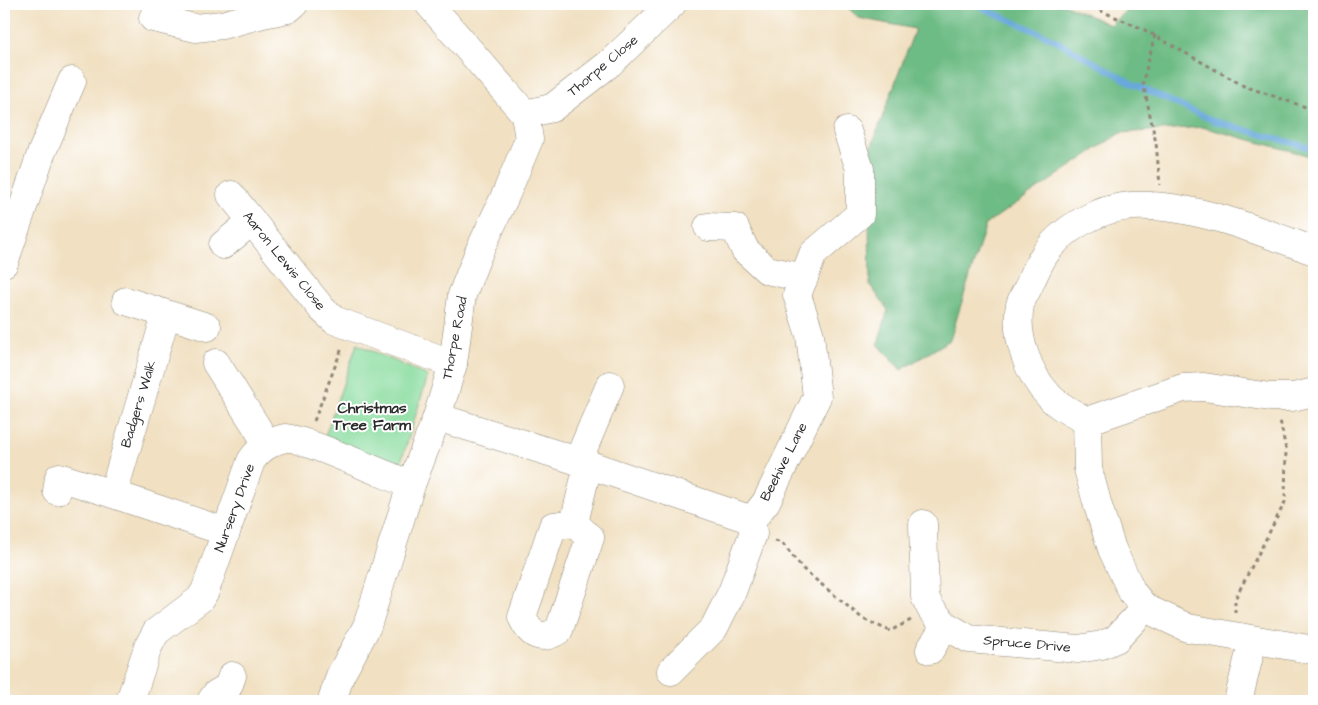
<svg xmlns="http://www.w3.org/2000/svg" width="1318" height="705" viewBox="0 0 1318 705" font-family="'Architects Daughter',sans-serif">
  <rect width="100%" height="100%" fill="#fff"/>
  <filter id="ink" filterUnits="userSpaceOnUse"><feTurbulence type="fractalNoise" baseFrequency=".02" numOctaves="2"/><feDisplacementMap in="SourceGraphic" scale="10" xChannelSelector="R" yChannelSelector="G"/><feConvolveMatrix kernelMatrix="1 2 1 2 8 2 1 2 1" color-interpolation-filters="sRGB"/></filter>
  <filter id="wash" filterUnits="userSpaceOnUse"><feTurbulence type="fractalNoise" baseFrequency=".0096" numOctaves="4" result="noise"/><feDisplacementMap in="SourceGraphic" scale="20" xChannelSelector="R" yChannelSelector="G"/><feGaussianBlur stdDeviation="1.12" result="paint"/><feColorMatrix in="noise" values="0 0 0 0 0 0 0 0 0 0 0 0 0 0 0 0 0 1.4 0 .05"/><feComposite in="paint" operator="in"/></filter>
  <g filter="url(#wash)">
    <rect width="100%" height="100%" fill="#f1e0c1"/>
    <polygon fill="#88dc9e" stroke="#5a8464" points="357,344 428,376 394,484 319,453"/>
    <polygon fill="#6ebc85" stroke="#4c7458" points="844,4 1064,4 1110,25 1130,7 1126,4 1314,4 1314,157 1202,127 1120,133 986,224 950,340 901,370 878,344 888,310 870,285 868,156 915,29 859,18"/>
    <g fill="none" stroke-linecap="round" stroke-linejoin="round">
      <polyline stroke="#67a8db" stroke-width="6" points="974,4 1053,39 1135,85 1214,121 1314,149"/>
    </g>
  </g>
  <g filter="url(#ink)">
    <g fill="none" stroke-linecap="round" stroke-linejoin="round">
      <g stroke="#8e8676" stroke-width="29">
        <g id="minor">
          <polyline points="153,18 195,28 222,25 263,14 288,9 294,4"/>
          <polyline points="525,114 552,108 610,63 672,4"/>
          <polyline points="231,195 322,309 334,320 453,364"/>
          <polyline points="708,227 735,228 745,250 767,270 804,278"/>
          <polyline points="223,245 252,221"/>
          <path d="M1314,251c-54,-20 -125,-49 -183,-45 -32,2 -71,23 -88,51 -5,8 -8,16 -12,24 -3,8 -9,16 -11,24 -6,30 8,69 29,91 10,11 25,18 38,25l96,-33 21,-1 66,10h23l21,-5"/>
          <polyline points="4,263 41,154 72,81"/>
          <polyline points="126,301 207,327"/>
          <polyline points="166,315 113,494 226,532"/>
          <polyline points="216,363 268,445"/>
          <polyline points="437,417 578,461 752,520 766,502 817,397 810,335 797,295 813,254 860,214 860,169 847,131"/>
          <polyline points="1087,421 1088,469 1098,506 1112,549 1132,592 1145,608 1188,628 1314,650"/>
          <polyline points="578,461 610,385"/>
          <polyline points="57,491 59,477 113,494"/>
          <path d="M574,523l16,15 -31,92c-18,12 -29,5 -37,-13l31,-91 21,-3 14,-58"/>
          <polyline points="923,524 925,597 931,609 945,625 969,639 1078,649 1102,645 1116,639 1145,608"/>
          <polyline points="930,650 945,625"/>
          <polyline points="671,671 714,628 732,592 753,534 752,520"/>
          <path d="M130,701l18,-54 8,-15 44,-33 5,-8 46,-130c8,-12 20,-20 34,-23 12,-2 108,40 126,47"/>
          <polyline points="211,701 216,694 228,687 232,676"/>
          <polyline points="332,701 340,676 367,626 411,485 437,417 453,364 462,295 478,254 506,194 529,139 525,114 429,4"/>
          <polyline points="1238,701 1253,640"/>
        </g>
      </g>
      <g stroke="#8e8676" stroke-width="3" stroke-dasharray="4 4" stroke-linecap="butt">
        <polyline points="1085,4 1143,29 1244,86 1314,110"/>
        <polyline points="1155,35 1143,82 1156,143 1160,185"/>
        <polyline points="314,421 342,348"/>
        <polyline points="775,541 782,543 803,569 863,619 890,631 911,620"/>
        <polyline points="1235,613 1235,599 1285,502 1286,450 1280,420"/>
      </g>
      <use href="#minor" stroke="#fff" stroke-width="28"/>
    </g>
  </g>
  <g text-anchor="middle" dominant-baseline="central" stroke-width="4" stroke-linejoin="round" paint-order="stroke">
    <g font-size="14" fill="#2b2b2b" stroke="#fff">
      <text transform="translate(603 66) rotate(-40)">Thorpe Close</text>
      <text transform="translate(284 261) rotate(51)">Aaron Lewis Close</text>
      <text transform="translate(455 338) rotate(-79)">Thorpe Road</text>
      <text transform="translate(139 404) rotate(-73)">Badgers Walk</text>
      <text transform="translate(784 462) rotate(-63)">Beehive Lane</text>
      <text transform="translate(235 508) rotate(-70)">Nursery Drive</text>
      <text transform="translate(1027 644) rotate(5)">Spruce Drive</text>
    </g>
    <g font-size="15" font-weight="bold" fill="#2b2b2b" stroke="#fff">
      <text x="372" y="408">Christmas<tspan x="372" dy="17">Tree Farm</tspan></text>
    </g>
  </g>
  <rect width="1318" height="705" fill="none" stroke="#fff" stroke-width="20"/>
</svg>
